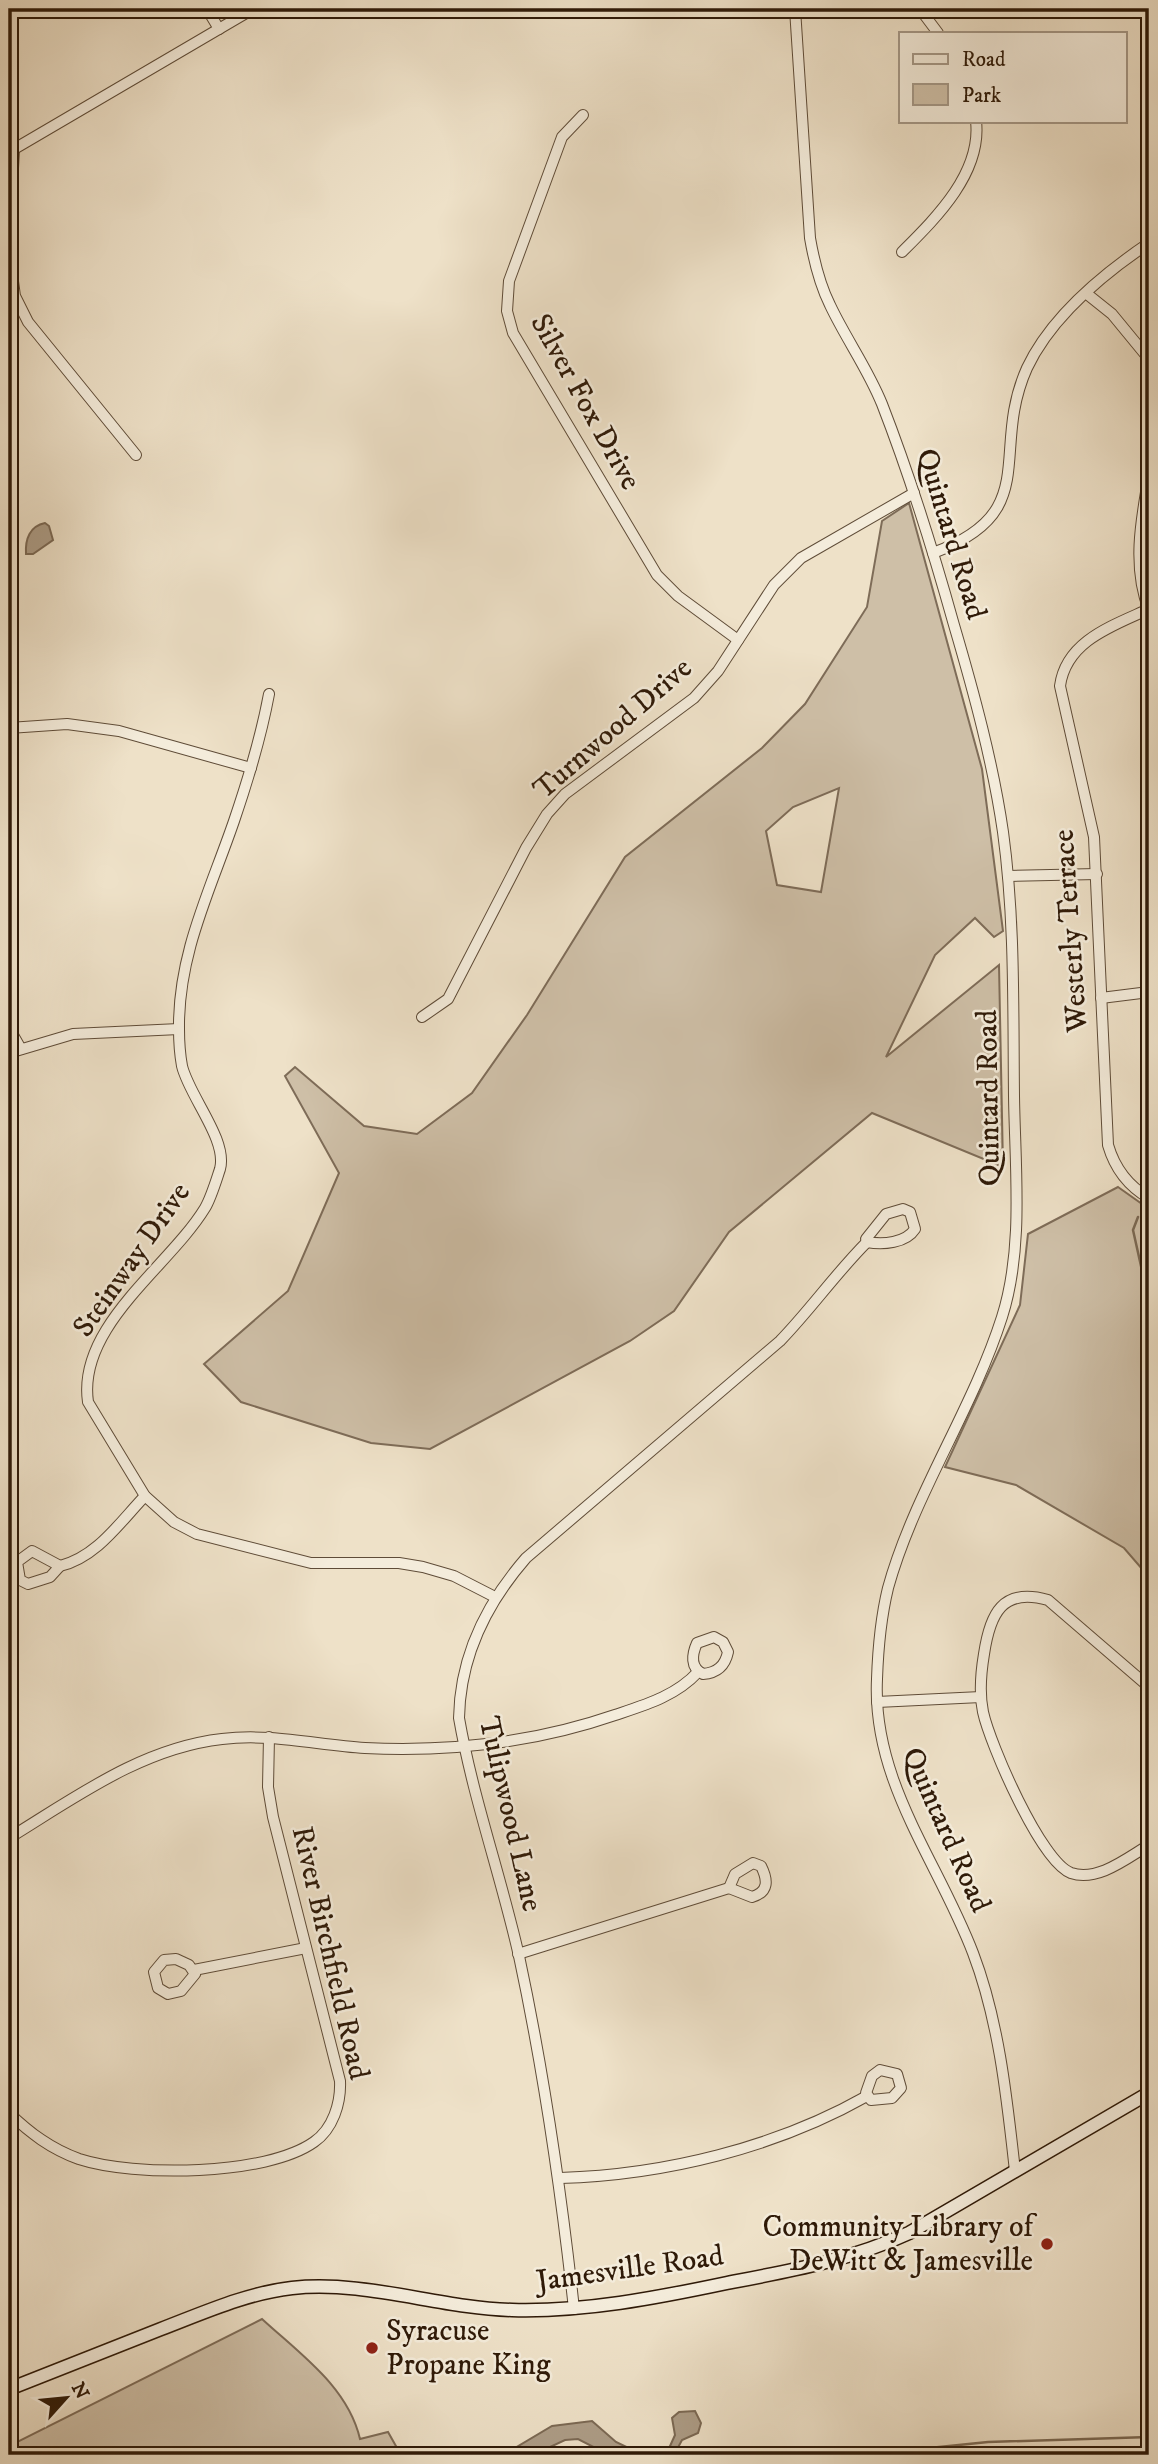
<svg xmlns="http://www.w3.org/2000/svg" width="1158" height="2464" viewBox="0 0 1158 2464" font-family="'IM FELL DW Pica',serif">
  <rect width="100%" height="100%" fill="#eee1c8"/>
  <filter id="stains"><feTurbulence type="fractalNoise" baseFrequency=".00286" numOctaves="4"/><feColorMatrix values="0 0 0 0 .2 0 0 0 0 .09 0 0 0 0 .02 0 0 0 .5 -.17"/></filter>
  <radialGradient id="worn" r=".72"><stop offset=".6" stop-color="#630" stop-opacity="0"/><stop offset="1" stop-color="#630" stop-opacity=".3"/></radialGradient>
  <g fill="#cebfa7" stroke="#7e6c58" stroke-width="2" fill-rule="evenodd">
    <path d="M909,503l73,266 21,162 -9,6 -19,-19 -40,37 -49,102 113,-92 4,202 -131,-54 -143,119 -55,79 -44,30 -200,108 -59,-6 -130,-41 -37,-38 84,-73 51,-118 -54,-97 10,-9 69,59 53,8 55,-41 55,-78 98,-158 137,-109 43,-44 62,-97 15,-86zM839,788l-18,104 -44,-7 -11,-54 27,-24z"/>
    <polygon points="1118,1187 1149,1209 1144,1257 1149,1270 1149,1577 1124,1548 1016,1485 945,1467 1020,1305 1028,1234"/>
    <path d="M262,2319c38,35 86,68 98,120l28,-7 13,23h-392v-9z"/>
  </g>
  <g fill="#ad9d87" stroke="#7b6954" stroke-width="2">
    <path d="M45,523l4,3 4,14 -20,14h-7c-1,-15 4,-28 19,-31z"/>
    <polygon points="695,2411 701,2423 698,2433 682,2440 674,2455 666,2455 675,2435 672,2418 679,2412"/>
    <polygon points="592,2421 616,2442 643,2455 609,2455 578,2439 565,2440 533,2455 503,2455 552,2426"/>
  </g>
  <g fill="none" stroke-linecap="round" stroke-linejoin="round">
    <g stroke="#7b6954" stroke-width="2.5">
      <polyline points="1138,1217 1133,1230 1149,1302"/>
      <polyline points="1149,1507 1146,1512 1149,1538"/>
      <polyline points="861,2455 988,2442 1149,2437"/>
    </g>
    <g stroke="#5f4c38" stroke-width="12">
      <g id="street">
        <polyline points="207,9 219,29"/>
        <path d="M795,9l15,229c4,23 9,45 20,67 16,34 38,64 52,99 28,72 51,146 72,221 20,68 39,138 49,207 12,87 10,176 11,264 1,72 10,152 -12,221 -30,94 -88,177 -114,271 -7,29 -10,61 -11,91 -5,103 61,182 96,274 26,68 34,146 42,218"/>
        <polyline points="920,9 938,33"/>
        <polyline points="583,115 562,137 509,281 507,311 513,333 657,575 678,596 738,640"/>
        <polyline points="9,152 253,9"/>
        <polyline points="9,244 14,149"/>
        <polyline points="9,252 15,296 28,322 136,455"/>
        <path d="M902,252c34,-34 80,-79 74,-131"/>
        <polyline points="1087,294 1112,314 1149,359"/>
        <path d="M1149,475c-8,45 -17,92 0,135"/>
        <path d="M933,553c111,-41 56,-100 94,-185 24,-51 76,-94 122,-125"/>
        <path d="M1149,609c-37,17 -83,32 -89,77l34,151 14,308c7,24 20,41 41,53"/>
        <path d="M269,694c-8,43 -21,86 -35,127 -24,70 -56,133 -55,208 0,12 1,26 3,37 7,30 46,74 38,103 -4,12 -9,29 -15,39 -36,59 -128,118 -117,194l57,94 29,26 23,12 114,29h88l24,4 31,9 41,21"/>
        <polyline points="9,728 67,724 119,731 251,768"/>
        <polyline points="1008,876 1097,874"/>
        <polyline points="1101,998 1149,992"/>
        <polyline points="422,1017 448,999 526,848 547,814 565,794 694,698 718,671 774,585 801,558 914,493"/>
        <polyline points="9,1028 21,1049"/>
        <polyline points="9,1053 73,1034 179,1029"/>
        <path d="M903,1209l7,3 5,17c-9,14 -32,16 -48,13l-1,-3 20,-25z"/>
        <polygon points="32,1551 60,1566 50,1577 28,1584 20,1580 17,1562"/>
        <path d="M60,1566c37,-9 60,-44 85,-70"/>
        <path d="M714,1637l9,5 5,10c-3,14 -11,21 -25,22 -13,-6 -11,-20 -6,-31z"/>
        <path d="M1149,1687l-101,-87c-46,-13 -58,14 -64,54 -3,18 -5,39 -1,58 7,32 58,150 88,161 27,9 56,-15 78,-28"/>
        <polyline points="877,1702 981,1697"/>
        <path d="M9,1838c67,-41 133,-90 213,-99 49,-6 95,6 143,9 85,4 169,-5 250,-33 30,-10 61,-19 83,-43"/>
        <path d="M753,1863l8,3c7,14 8,26 -9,31l-23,-9 6,-14z"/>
        <polyline points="518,1954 729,1888"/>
        <polygon points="176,1959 189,1965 195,1974 181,1991 168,1994 158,1988 154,1972 164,1960"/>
        <polyline points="194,1970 306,1948"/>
        <polygon points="880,2070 897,2074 901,2088 892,2098 871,2100 866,2093 872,2076"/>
        <path d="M9,2113c21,20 42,36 70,46 55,18 187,17 235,-17 19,-13 27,-39 26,-61l-67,-264 -5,-30 1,-50"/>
        <path d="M560,2178c104,-3 215,-30 307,-82"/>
        <path d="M574,2309c-13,-119 -30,-236 -55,-353 -18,-80 -46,-158 -60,-238 1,-62 27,-114 67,-160l254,-217c31,-32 56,-68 87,-99"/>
      </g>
    </g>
    <g stroke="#2f1a08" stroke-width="15">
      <path id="secondary" d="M9,2389c51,-20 101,-40 152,-60 42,-16 86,-36 131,-41 74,-8 146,20 220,22 72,2 144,-12 215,-27 63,-12 124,-23 182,-50l240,-140"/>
    </g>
    <use href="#street" stroke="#f4ecdb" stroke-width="10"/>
    <use href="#secondary" stroke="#f4ecdb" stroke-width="12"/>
  </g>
  <g fill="#8f2418" stroke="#f4ecdb" stroke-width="2.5">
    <circle cx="1047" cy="2244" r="7"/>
    <circle cx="372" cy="2348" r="7"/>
  </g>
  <g text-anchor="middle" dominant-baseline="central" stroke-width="5" stroke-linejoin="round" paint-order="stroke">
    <g font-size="30" fill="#2f1a08" stroke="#f4ecdb">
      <text transform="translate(585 402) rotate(61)">Silver Fox Drive</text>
      <text transform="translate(951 534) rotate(73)">Quintard Road</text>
      <text transform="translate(613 729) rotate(-41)">Turnwood Drive</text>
      <text transform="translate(1071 931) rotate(-94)">Westerly Terrace</text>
      <text transform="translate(989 1098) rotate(-91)">Quintard Road</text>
      <text transform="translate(132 1260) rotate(-55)">Steinway Drive</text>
      <text transform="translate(510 1814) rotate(77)">Tulipwood Lane</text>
      <text transform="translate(946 1830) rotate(66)">Quintard Road</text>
      <text transform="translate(330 1953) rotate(77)">River Birchfield Road</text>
      <text transform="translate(630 2269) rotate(-8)">Jamesville Road</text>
    </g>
    <g font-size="30" fill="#2f1a08" stroke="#f4ecdb" text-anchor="end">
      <text x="1033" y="2227">Community Library of<tspan x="1033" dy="34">DeWitt &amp; Jamesville</tspan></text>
      <text x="386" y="2331" text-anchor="start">Syracuse<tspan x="386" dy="34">Propane King</tspan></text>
    </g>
  </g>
  <rect width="1158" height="2464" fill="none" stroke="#eee1c8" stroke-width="35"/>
  <rect x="10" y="10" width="1137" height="2443" fill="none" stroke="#2f1a08" stroke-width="3.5"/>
  <rect x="18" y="18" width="1123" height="2429" fill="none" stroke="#2f1a08" stroke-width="2"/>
  <rect x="899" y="32" width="228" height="91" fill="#f4ecdb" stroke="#a59887" stroke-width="2"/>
  <rect x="913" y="54" width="35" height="10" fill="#f4ecdb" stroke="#a59887" stroke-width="2"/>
  <text x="962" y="66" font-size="21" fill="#2f1a08">Road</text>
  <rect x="913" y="84" width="35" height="21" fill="#cebfa7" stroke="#a59887" stroke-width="2"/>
  <text x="962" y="102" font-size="21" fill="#2f1a08">Park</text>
  <g transform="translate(66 2398) rotate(63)" stroke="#f4ecdb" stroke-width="5" paint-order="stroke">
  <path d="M0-5L12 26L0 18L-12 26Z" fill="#2f1a08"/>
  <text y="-10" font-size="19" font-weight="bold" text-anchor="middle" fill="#2f1a08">N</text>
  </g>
  <rect width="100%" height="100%" filter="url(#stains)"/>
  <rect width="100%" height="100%" fill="url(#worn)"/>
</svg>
